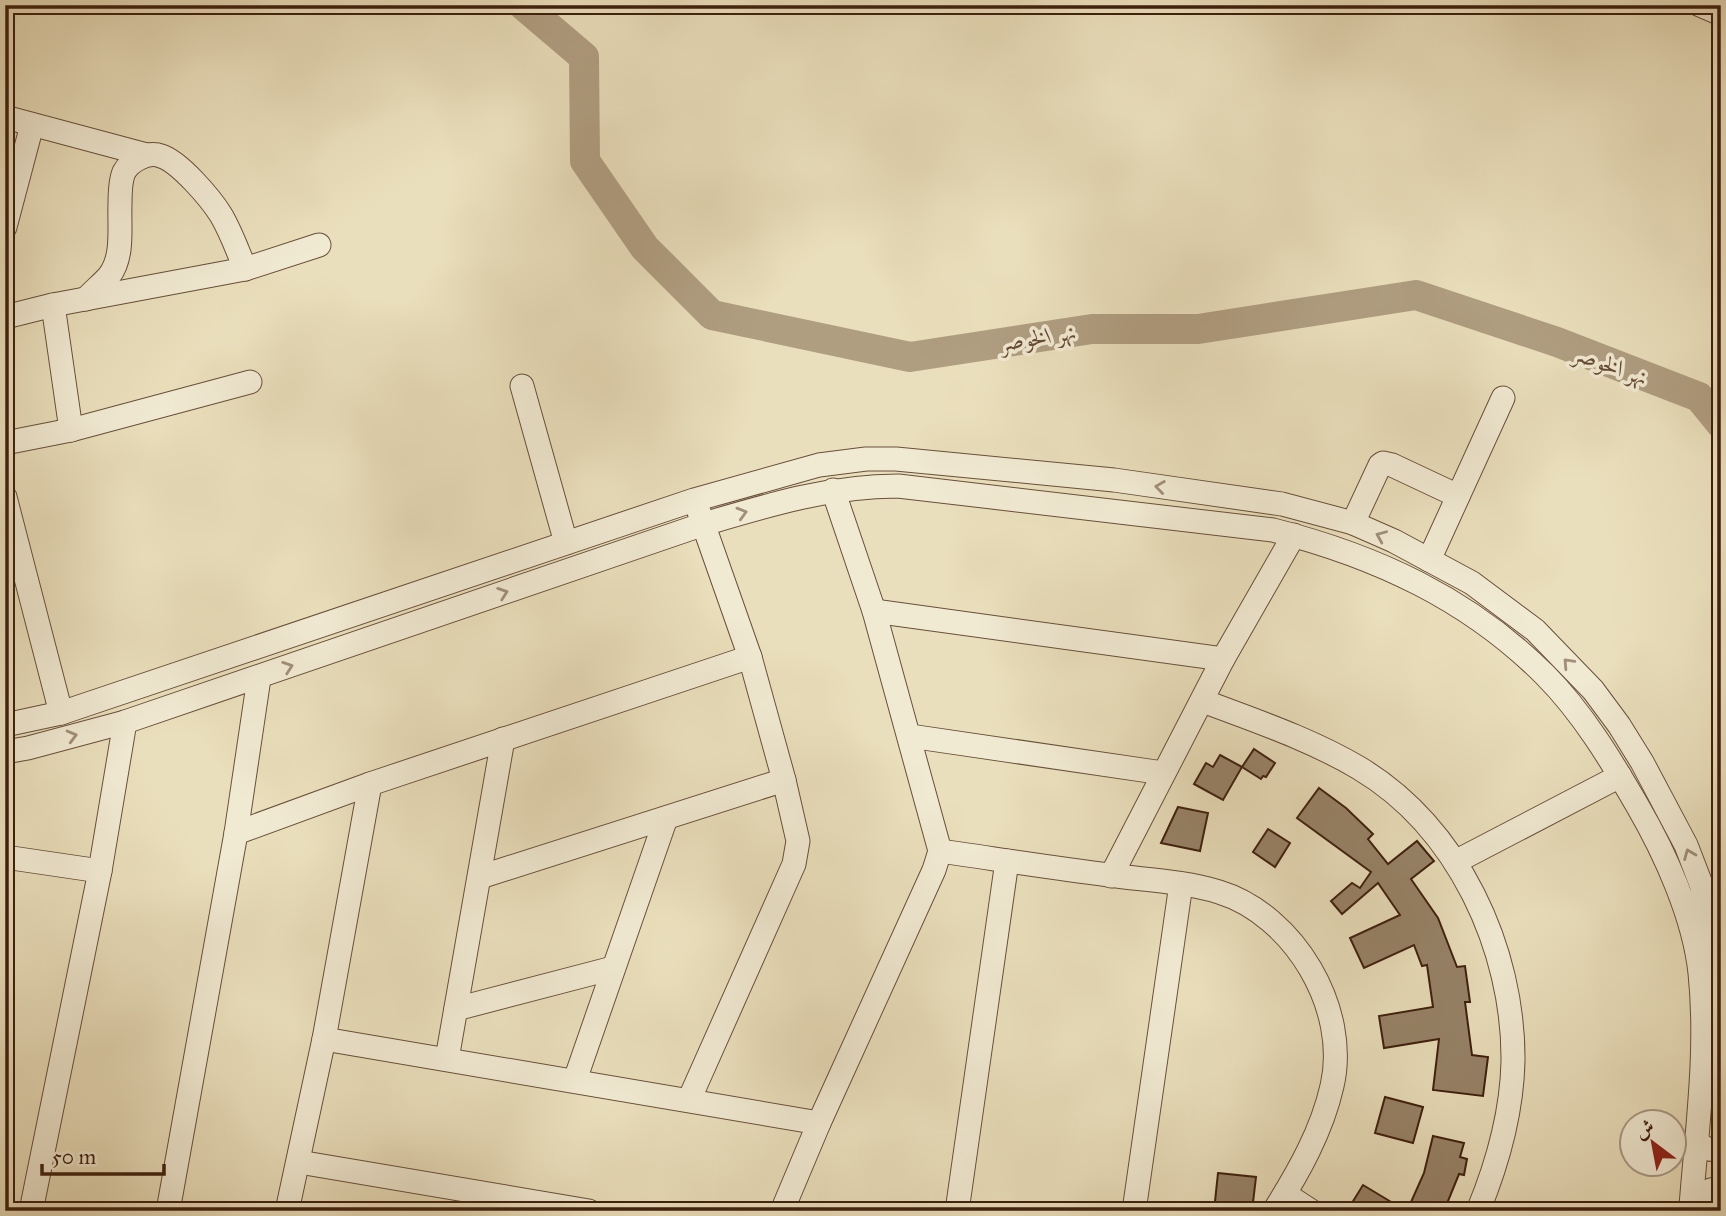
<svg xmlns="http://www.w3.org/2000/svg" width="1726" height="1216" viewBox="0 0 1726 1216" font-family="'IM FELL Great Primer',Amiri,serif">
  <rect width="100%" height="100%" fill="#eadfbc"/>
  <filter id="stains"><feTurbulence type="fractalNoise" baseFrequency=".00286" numOctaves="4"/><feColorMatrix values="0 0 0 0 .2 0 0 0 0 .09 0 0 0 0 .02 0 0 0 .5 -.17"/></filter>
  <radialGradient id="worn" r=".72"><stop offset=".6" stop-color="#630" stop-opacity="0"/><stop offset="1" stop-color="#630" stop-opacity=".3"/></radialGradient>
  <g fill="none" stroke-linecap="round" stroke-linejoin="round">
    <polyline stroke="#b09e81" stroke-width="30" points="523,5 584,57 585,161 645,248 712,315 910,357 1092,329 1198,329 1416,295 1557,342 1699,397 1721,424"/>
  </g>
  <g fill="#978368" stroke="#3e1f0e" stroke-width="2">
    <polygon points="1254,749 1275,763 1266,777 1263,776 1261,779 1242,767"/>
    <polygon points="1220,755 1242,767 1223,800 1194,784 1206,763 1213,767"/>
    <polygon points="1319,788 1346,808 1373,834 1368,839 1388,864 1417,841 1434,861 1411,879 1438,918 1457,967 1465,966 1470,1002 1465,1002 1472,1055 1488,1057 1483,1096 1433,1090 1439,1039 1384,1048 1379,1016 1433,1007 1427,965 1422,966 1414,945 1364,968 1350,938 1400,915 1378,883 1342,914 1331,901 1352,883 1360,888 1371,872 1297,818"/>
    <polygon points="1178,807 1208,813 1200,851 1161,843"/>
    <polygon points="1268,829 1290,843 1275,867 1253,852"/>
    <polygon points="1385,1097 1423,1107 1413,1143 1375,1133"/>
    <polygon points="1433,1136 1464,1143 1460,1157 1467,1159 1464,1175 1459,1174 1444,1211 1407,1211 1424,1173"/>
    <polygon points="1218,1173 1256,1177 1252,1211 1214,1211"/>
    <polygon points="1363,1185 1406,1211 1347,1211"/>
  </g>
  <g fill="none" stroke-linecap="round" stroke-linejoin="round">
    <g stroke="#694f3a" stroke-width="25">
      <g id="minor">
        <polyline points="1700,5 1721,14"/>
        <polyline points="5,117 147,155"/>
        <polyline points="5,227 32,125"/>
        <path d="M86,299c7,-8 16,-15 23,-23 15,-19 10,-49 11,-72 0,-10 0,-23 4,-32 6,-11 24,-21 37,-16 19,6 50,43 60,59 10,17 17,36 24,54"/>
        <polyline points="53,305 71,430"/>
        <polyline points="5,317 53,305 245,269 319,245"/>
        <polyline points="522,386 566,543"/>
        <polyline points="5,443 71,430 250,382"/>
        <polyline points="5,497 61,713"/>
        <polyline points="1353,523 1380,465 1383,463 1392,465 1458,496"/>
        <polyline points="1429,560 1503,398"/>
        <polyline points="874,611 1223,659"/>
        <path d="M1203,701c53,20 107,38 156,67 99,59 155,181 154,293 -1,50 -16,104 -35,150"/>
        <polyline points="5,725 61,713 694,500 819,465 866,459 896,459 1114,480 1282,504 1353,523 1394,541 1472,583 1535,630 1593,690 1619,725 1642,762 1686,845 1701,884 1721,967"/>
        <polyline points="910,736 1163,773"/>
        <path d="M5,752l23,-4 97,-26 579,-198c64,-19 126,-38 194,-38l375,44c103,26 196,69 272,145 37,37 66,85 92,130 28,48 57,112 63,168 8,77 -3,156 -9,233"/>
        <polyline points="236,833 370,784 750,657"/>
        <path d="M940,851c56,8 112,17 169,24 36,5 74,6 110,17 75,23 131,117 113,194 -10,45 -34,87 -58,125"/>
        <polyline points="5,857 100,871"/>
        <polyline points="1455,862 1620,776"/>
        <polyline points="1111,876 1223,659 1294,535"/>
        <polyline points="480,877 784,780"/>
        <polyline points="456,1009 613,968"/>
        <polyline points="324,1039 819,1123"/>
        <polyline points="447,1059 503,739"/>
        <polyline points="575,1080 666,818"/>
        <polyline points="689,1100 794,864 798,841 784,780 750,657 698,509"/>
        <path d="M1696,1140c6,8 14,12 25,8"/>
        <polyline points="299,1162 589,1211"/>
        <polyline points="1285,1194 1311,1211"/>
        <polyline points="31,1211 100,871 125,722"/>
        <polyline points="168,1211 236,833 259,678"/>
        <polyline points="287,1211 324,1039 370,784"/>
        <polyline points="782,1211 819,1123 934,870 940,851 874,611 833,490"/>
        <polyline points="957,1211 1007,861"/>
        <polyline points="1134,1211 1181,884"/>
        <path d="M1690,1211c5,-13 16,-22 31,-23"/>
      </g>
    </g>
    <use href="#minor" stroke="#f1ead3" stroke-width="23"/>
  </g>
  <defs><path id="oneway-chevron" d="M-2-3.5L2.5 0L-2 3.5" fill="none" stroke-width="1.6" stroke-linecap="round" stroke-linejoin="round" transform="scale(1.75)"/></defs>
  <g stroke="#a08f7a">
    <use href="#oneway-chevron" transform="translate(1160 487) rotate(-172)"/>
    <use href="#oneway-chevron" transform="translate(742 513) rotate(-16)"/>
    <use href="#oneway-chevron" transform="translate(1381 536) rotate(-157)"/>
    <use href="#oneway-chevron" transform="translate(503 593) rotate(-19)"/>
    <use href="#oneway-chevron" transform="translate(1568 663) rotate(-133)"/>
    <use href="#oneway-chevron" transform="translate(288 667) rotate(-19)"/>
    <use href="#oneway-chevron" transform="translate(72 736) rotate(-15)"/>
    <use href="#oneway-chevron" transform="translate(1689 854) rotate(-112)"/>
  </g>
  <g text-anchor="middle" dominant-baseline="central" stroke-width="7" stroke-linejoin="round" paint-order="stroke">
    <g font-size="23" font-style="italic" fill="#664b36" stroke="#f1ead3">
      <text transform="translate(1038 337) rotate(-9)">نهر الخوصر</text>
      <text transform="translate(1611 365) rotate(20)">نهر الخوصر</text>
    </g>
  </g>
  <rect width="1726" height="1216" fill="none" stroke="#eadfbc" stroke-width="28"/>
  <rect x="7" y="7" width="1712" height="1202" fill="none" stroke="#3e1f0e" stroke-width="3.5"/>
  <rect x="14" y="14" width="1698" height="1188" fill="none" stroke="#3e1f0e" stroke-width="2"/>
  <g transform="translate(1653 1143) rotate(328)"><circle r="33" fill="#f1ead3" stroke="#a99984" stroke-width="2"/>
  <path d="M0-5L12 26L0 18L-12 26Z" fill="#8f2418"/>
  <text y="-10" font-size="19" font-weight="bold" text-anchor="middle" fill="#3e1f0e">ش</text>
  </g>
  <path d="M42 1164v10h122v-10" fill="none" stroke="#3e1f0e" stroke-width="3.5"/>
  <text x="52" y="1164" font-size="21" fill="#3e1f0e" stroke="#f1ead3" stroke-width="5" paint-order="stroke">50 m</text>
  <rect width="100%" height="100%" filter="url(#stains)"/>
  <rect width="100%" height="100%" fill="url(#worn)"/>
</svg>
